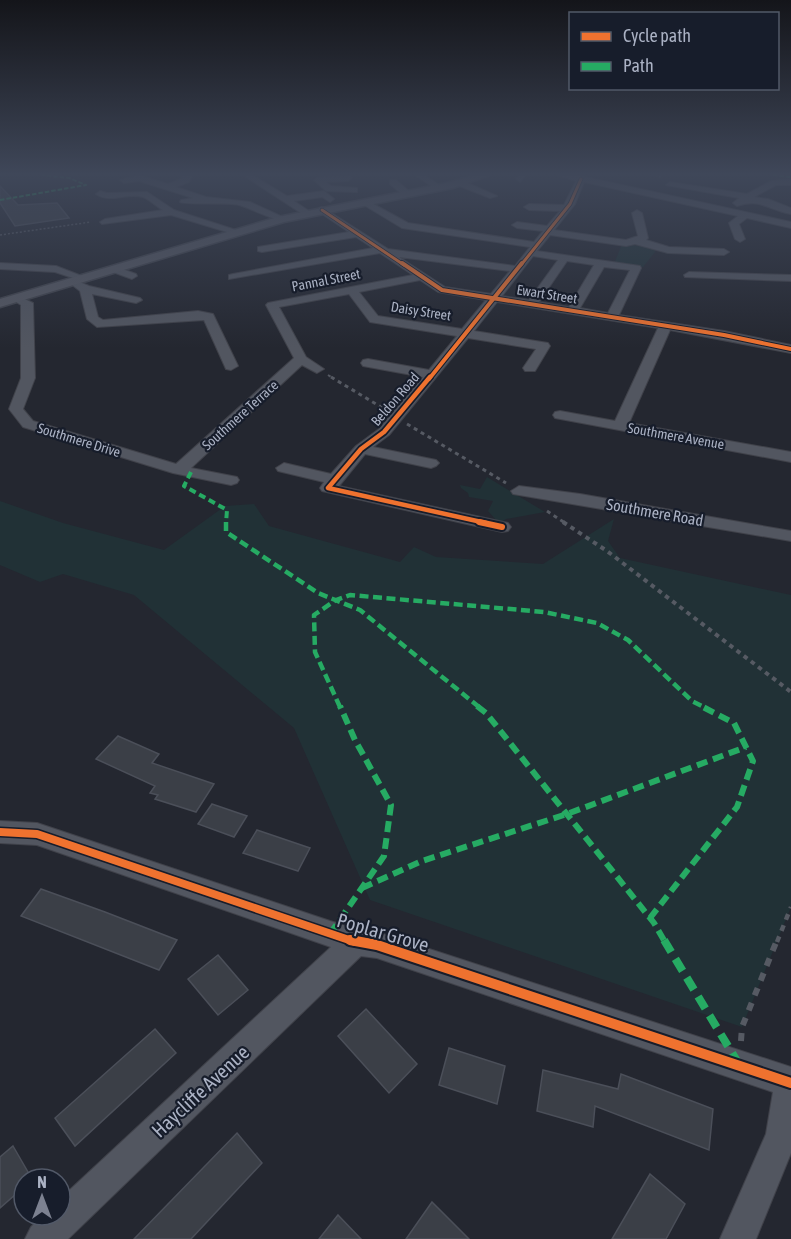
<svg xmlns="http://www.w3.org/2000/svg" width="791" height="1239" viewBox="0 0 791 1239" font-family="'Asap Condensed',sans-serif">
  <rect width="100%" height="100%" fill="#242730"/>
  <g fill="#213136">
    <polygon points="622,244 654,247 655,252 643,267 614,264"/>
    <polygon points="487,477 545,512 506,519 502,522 496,520 488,511 493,501 469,497 468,493 461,488 460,485 480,489"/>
    <polygon points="0,501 63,523 164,550 225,506 254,504 269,526 400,562 414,547 436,557 543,564 614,519 608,541 620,558 791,595 791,907 742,1027 370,900 294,728 134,595 63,574 40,582 0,565"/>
  </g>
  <g fill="#3b3f47" stroke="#4b4f59" stroke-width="1.5">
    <polygon points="0,186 18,205 57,203 69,218 15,226 0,203"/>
    <polygon points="118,736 159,754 152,763 214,784 196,812 155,799 158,795 150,793 155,786 96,759"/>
    <polygon points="212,804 247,816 234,837 198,824"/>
    <polygon points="257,830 310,848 298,871 243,853"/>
    <polygon points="41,889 105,912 177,940 159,970 21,916"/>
    <polygon points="218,955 248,990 218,1015 188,979"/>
    <polygon points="366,1009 417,1064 389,1093 338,1036"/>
    <polygon points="155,1029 176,1053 75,1146 55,1118"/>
    <polygon points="449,1048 505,1066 497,1104 439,1085"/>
    <polygon points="543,1070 618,1089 621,1074 713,1109 709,1150 595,1106 593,1127 537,1111"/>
    <polygon points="237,1133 262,1163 191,1239 134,1239"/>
    <polygon points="13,1146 32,1179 24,1179 24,1187 0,1208 0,1157"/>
    <polygon points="650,1174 685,1204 666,1239 612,1239"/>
    <polygon points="432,1202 469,1239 406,1239"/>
    <polygon points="338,1215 361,1239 319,1239"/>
  </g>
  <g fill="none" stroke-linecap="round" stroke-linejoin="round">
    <g stroke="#40424a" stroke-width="2">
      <g id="minor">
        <path d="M139,175l29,9 15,-6 -4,-3h11l2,2 -3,5 -13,5 30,10 44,5 37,17c-8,5 -36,-11 -48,-14 -13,-3 -55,0 -59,-3l1,-2 12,-2 -54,-17 -15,2 -4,-3z"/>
        <polygon points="243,175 252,175 287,196 324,191 334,199 330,202 322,197 294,201 312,213 304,215"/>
        <polygon points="415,175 424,175 444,188 437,190"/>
        <polygon points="518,175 526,175 520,182 516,179"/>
        <path d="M557,175l24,1 210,46v6l-44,-10 -8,6 6,15 -5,3 -5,-3 -6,-16 9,-7 -154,-34 -9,22 -21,26 72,10 12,-4 -6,-23 5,-3 5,3 6,25 -2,2 23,7 55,2 5,3 -5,3 -56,-2 -33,-9 -9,2 -76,-11 -13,16 103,15 1,2 -22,47 105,16 67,14v8l-121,-23 -41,93 162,29v10l-236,-44 -2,-3 2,-3 5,-1 55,10 43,-93 -161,-26 -23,29 74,12 2,3 -15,25h-10l-2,-3 13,-19 -68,-11 -79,97 -16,12 63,13 3,3 -3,3 -5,2 -66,-14 -26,32 169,37 3,4 -3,4 -6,1 -180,-41 -2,-3 4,-6 -46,-11 -2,-3 8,-5 47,11 25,-28 23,-17 44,-52 -60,-11 -2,-3 2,-3 5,-1 61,11 28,-34 -87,-14 -21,-28 -70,13 27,50 18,12 -7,4 -15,-8 -111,103 46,9 2,3 -2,3 -6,2 -58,-12 -150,-46 -14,-18 12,-31v-73l-11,-7 6,-3 17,8 2,75 -12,31 10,12 143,43 118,-106 -28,-53 2,-2 145,-28 -33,-22 -151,26v-4l4,-1 140,-26 -17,-11 -94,15 -4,-1v-4l91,-15 -30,-20v-4l3,-1 66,42 127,17 15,-19 -128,-19 -43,-26 7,-2 42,23 126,19 9,-11 -26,-3 -5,-3 5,-3 30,4 13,-15 -31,-1 -5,-3 5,-3 35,1 12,-24zM533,256l25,4 -29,40 -27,-4zM399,257l111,14 -19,23 -46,-7zM567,261l27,4 -25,42 -30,-5zM604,267l26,3 -22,43 -28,-5zM420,280l18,12 48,8 -24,29 -84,-13 -19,-24z"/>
        <polygon points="351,176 352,178 348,181 326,182 331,186 357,188 357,192 326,191 314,180 318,177"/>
        <path d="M791,179v6h-15l-22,12 14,2 23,9v6c-22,-4 -31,-16 -54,-8l-4,-3 6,-5 -73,-13 4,-3 77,12 24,-13z"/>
        <polygon points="390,180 396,180 410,192 410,196 404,196 390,184"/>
        <polygon points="457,181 463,181 497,196 490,198 457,185"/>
        <path d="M100,191l7,2 40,-1 27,18 68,22 -5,3 -66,-20 -69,9 -2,-2 5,-3 58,-9c-6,-3 -14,-11 -20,-13 -16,-5 -33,7 -47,-3z"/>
        <polygon points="0,263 56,266 87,278 82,281 55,272 0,269"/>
        <polygon points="114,266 136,274 137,276 132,279 110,271 110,267"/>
        <polygon points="689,272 791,275 791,281 685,277 684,275"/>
        <polygon points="77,281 89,286 140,298 142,300 136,303 92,294 98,317 103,320 198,311 213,314 238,366 231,370 226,369 204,320 97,327 87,319 80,291 71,284"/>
        <polygon points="519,486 580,494 791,531 791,541 513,494 511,491"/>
        <polygon points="0,821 37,823 330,921 356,929 377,932 791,1067 791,1153 756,1239 720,1239 766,1134 773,1092 377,958 361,956 68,1239 25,1239 31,1227 43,1215 60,1215 60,1199 331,947 37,845 0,843"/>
      </g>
    </g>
    <g stroke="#41444d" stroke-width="3">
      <polygon id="major" points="475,175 490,175 453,188 284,222 0,307 0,299 278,217 451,182"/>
    </g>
    <g stroke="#565a63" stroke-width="1.5" stroke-dasharray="2 2" stroke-linecap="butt">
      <polyline points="651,175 662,177"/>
      <polyline points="0,235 91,222"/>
    </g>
    <polyline stroke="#565a63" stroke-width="2" stroke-dasharray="3 3" stroke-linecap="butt" points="328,375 334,379"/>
    <g stroke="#565a63" stroke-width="3" stroke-dasharray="4 4" stroke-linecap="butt">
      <polyline points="331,377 386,410"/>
      <polyline points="407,424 506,483"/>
      <polyline points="547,511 565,523"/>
    </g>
    <polyline stroke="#565a63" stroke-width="4" stroke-dasharray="4.5 4.5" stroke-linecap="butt" points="563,522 607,551 791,692"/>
    <polyline stroke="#565a63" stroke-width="4.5" stroke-dasharray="6 6" stroke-linecap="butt" points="777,942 791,907"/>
    <polyline stroke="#565a63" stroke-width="6" stroke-dasharray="8 8" stroke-linecap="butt" points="741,1041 742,1027 777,940"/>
    <use href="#minor" fill="#525660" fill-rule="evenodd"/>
    <use href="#major" fill="#555862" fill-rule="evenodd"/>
    <g stroke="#26ab63" stroke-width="2" stroke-dasharray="4.5 2" stroke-linecap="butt">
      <polyline points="773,175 791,177"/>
      <polyline points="0,200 86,185 69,178 42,175"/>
    </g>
    <polyline stroke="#26ab63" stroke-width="4" stroke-dasharray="7 4" stroke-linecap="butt" points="191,472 184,486 227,510 226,523"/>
    <g stroke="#26ab63" stroke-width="4.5" stroke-dasharray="9 4.5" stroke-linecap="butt">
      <polyline points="226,522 226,532 318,593 360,610 479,707"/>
      <polyline points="340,707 315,652 314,615 336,600 350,595 544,612 597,623 628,640 692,701 704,707"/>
    </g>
    <g stroke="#26ab63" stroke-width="6" stroke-dasharray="11 6" stroke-linecap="butt">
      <polyline points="477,706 486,713 654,923 665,942"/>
      <polyline points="362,888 422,861 567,814 746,747"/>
      <polyline points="650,918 737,807 753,761 734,723 701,706"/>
      <polyline points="330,934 384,856 391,805 355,740 340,706"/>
    </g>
    <polyline stroke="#26ab63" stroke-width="8" stroke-dasharray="14 8" stroke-linecap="butt" points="664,940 740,1066"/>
    <g stroke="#171d2b" stroke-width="4.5">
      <g id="cycleway-far5">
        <polyline points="322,210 404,265"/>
        <polyline points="521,265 570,204 581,179"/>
      </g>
    </g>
    <g stroke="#171d2b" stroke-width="6">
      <g id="cycleway-far4">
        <polyline points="402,263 442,290 724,335 791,349"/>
        <polyline points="429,379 522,263"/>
      </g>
    </g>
    <g stroke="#171d2b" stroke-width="8">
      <polyline id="cycleway-far3" points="430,377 384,432 361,449 328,488 486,523"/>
    </g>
    <g stroke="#171d2b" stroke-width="10">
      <polyline id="cycleway-far2" points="479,522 502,527"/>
    </g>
    <g stroke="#171d2b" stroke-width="11">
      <polyline id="cycleway-far1" points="0,832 37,834 355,942"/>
    </g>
    <g stroke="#171d2b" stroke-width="14">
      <polyline id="cycleway" points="350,940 377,945 791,1083"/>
    </g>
    <use href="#cycleway-far5" stroke="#ef722f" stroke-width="3"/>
    <use href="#cycleway-far4" stroke="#ef722f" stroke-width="4"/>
    <use href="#cycleway-far3" stroke="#ef722f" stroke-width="4.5"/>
    <use href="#cycleway-far2" stroke="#ef722f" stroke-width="6"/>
    <use href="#cycleway-far1" stroke="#ef722f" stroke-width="8"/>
    <use href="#cycleway" stroke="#ef722f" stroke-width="10"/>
  </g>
  <linearGradient id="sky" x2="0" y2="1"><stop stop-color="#14151a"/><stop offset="0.5" stop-color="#3f4759"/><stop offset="1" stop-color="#3f4759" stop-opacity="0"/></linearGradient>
  <rect width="791" height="348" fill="url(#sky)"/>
  <g text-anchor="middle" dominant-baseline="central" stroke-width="4.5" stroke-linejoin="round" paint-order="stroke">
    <g font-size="14" fill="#abb2c4" stroke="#171d2b">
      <text transform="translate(326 280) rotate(-11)">Pannal Street</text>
      <text transform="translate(547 294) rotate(9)">Ewart Street</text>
      <text transform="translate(421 311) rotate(9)">Daisy Street</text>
      <text transform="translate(395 399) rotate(-49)">Beldon Road</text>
      <text transform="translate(240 415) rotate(-42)">Southmere Terrace</text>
      <text transform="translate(676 436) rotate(10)">Southmere Avenue</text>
      <text transform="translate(79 440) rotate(17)">Southmere Drive</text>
    </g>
    <g font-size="16" fill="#abb2c4" stroke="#171d2b">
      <text transform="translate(655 512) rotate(10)">Southmere Road</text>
    </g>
    <g font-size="20" fill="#abb2c4" stroke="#171d2b">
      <text transform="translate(383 932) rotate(16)">Poplar Grove</text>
      <text transform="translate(200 1091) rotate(-43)">Haycliffe Avenue</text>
    </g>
  </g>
  <rect x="569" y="12" width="210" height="78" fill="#171d2b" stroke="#525968" stroke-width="1.5"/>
  <rect x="581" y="32" width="30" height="9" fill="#ef722f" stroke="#525968" stroke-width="1.5"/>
  <text x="623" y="42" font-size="18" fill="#abb2c4">Cycle path</text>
  <rect x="581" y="62" width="30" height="9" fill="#26ab63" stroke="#525968" stroke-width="1.5"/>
  <text x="623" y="72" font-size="18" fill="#abb2c4">Path</text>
  <g transform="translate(42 1197)"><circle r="28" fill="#171d2b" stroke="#525968" stroke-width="1.5"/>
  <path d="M0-4.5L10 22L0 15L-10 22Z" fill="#7c8190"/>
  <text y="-9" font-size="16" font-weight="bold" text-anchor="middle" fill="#abb2c4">N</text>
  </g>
</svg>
